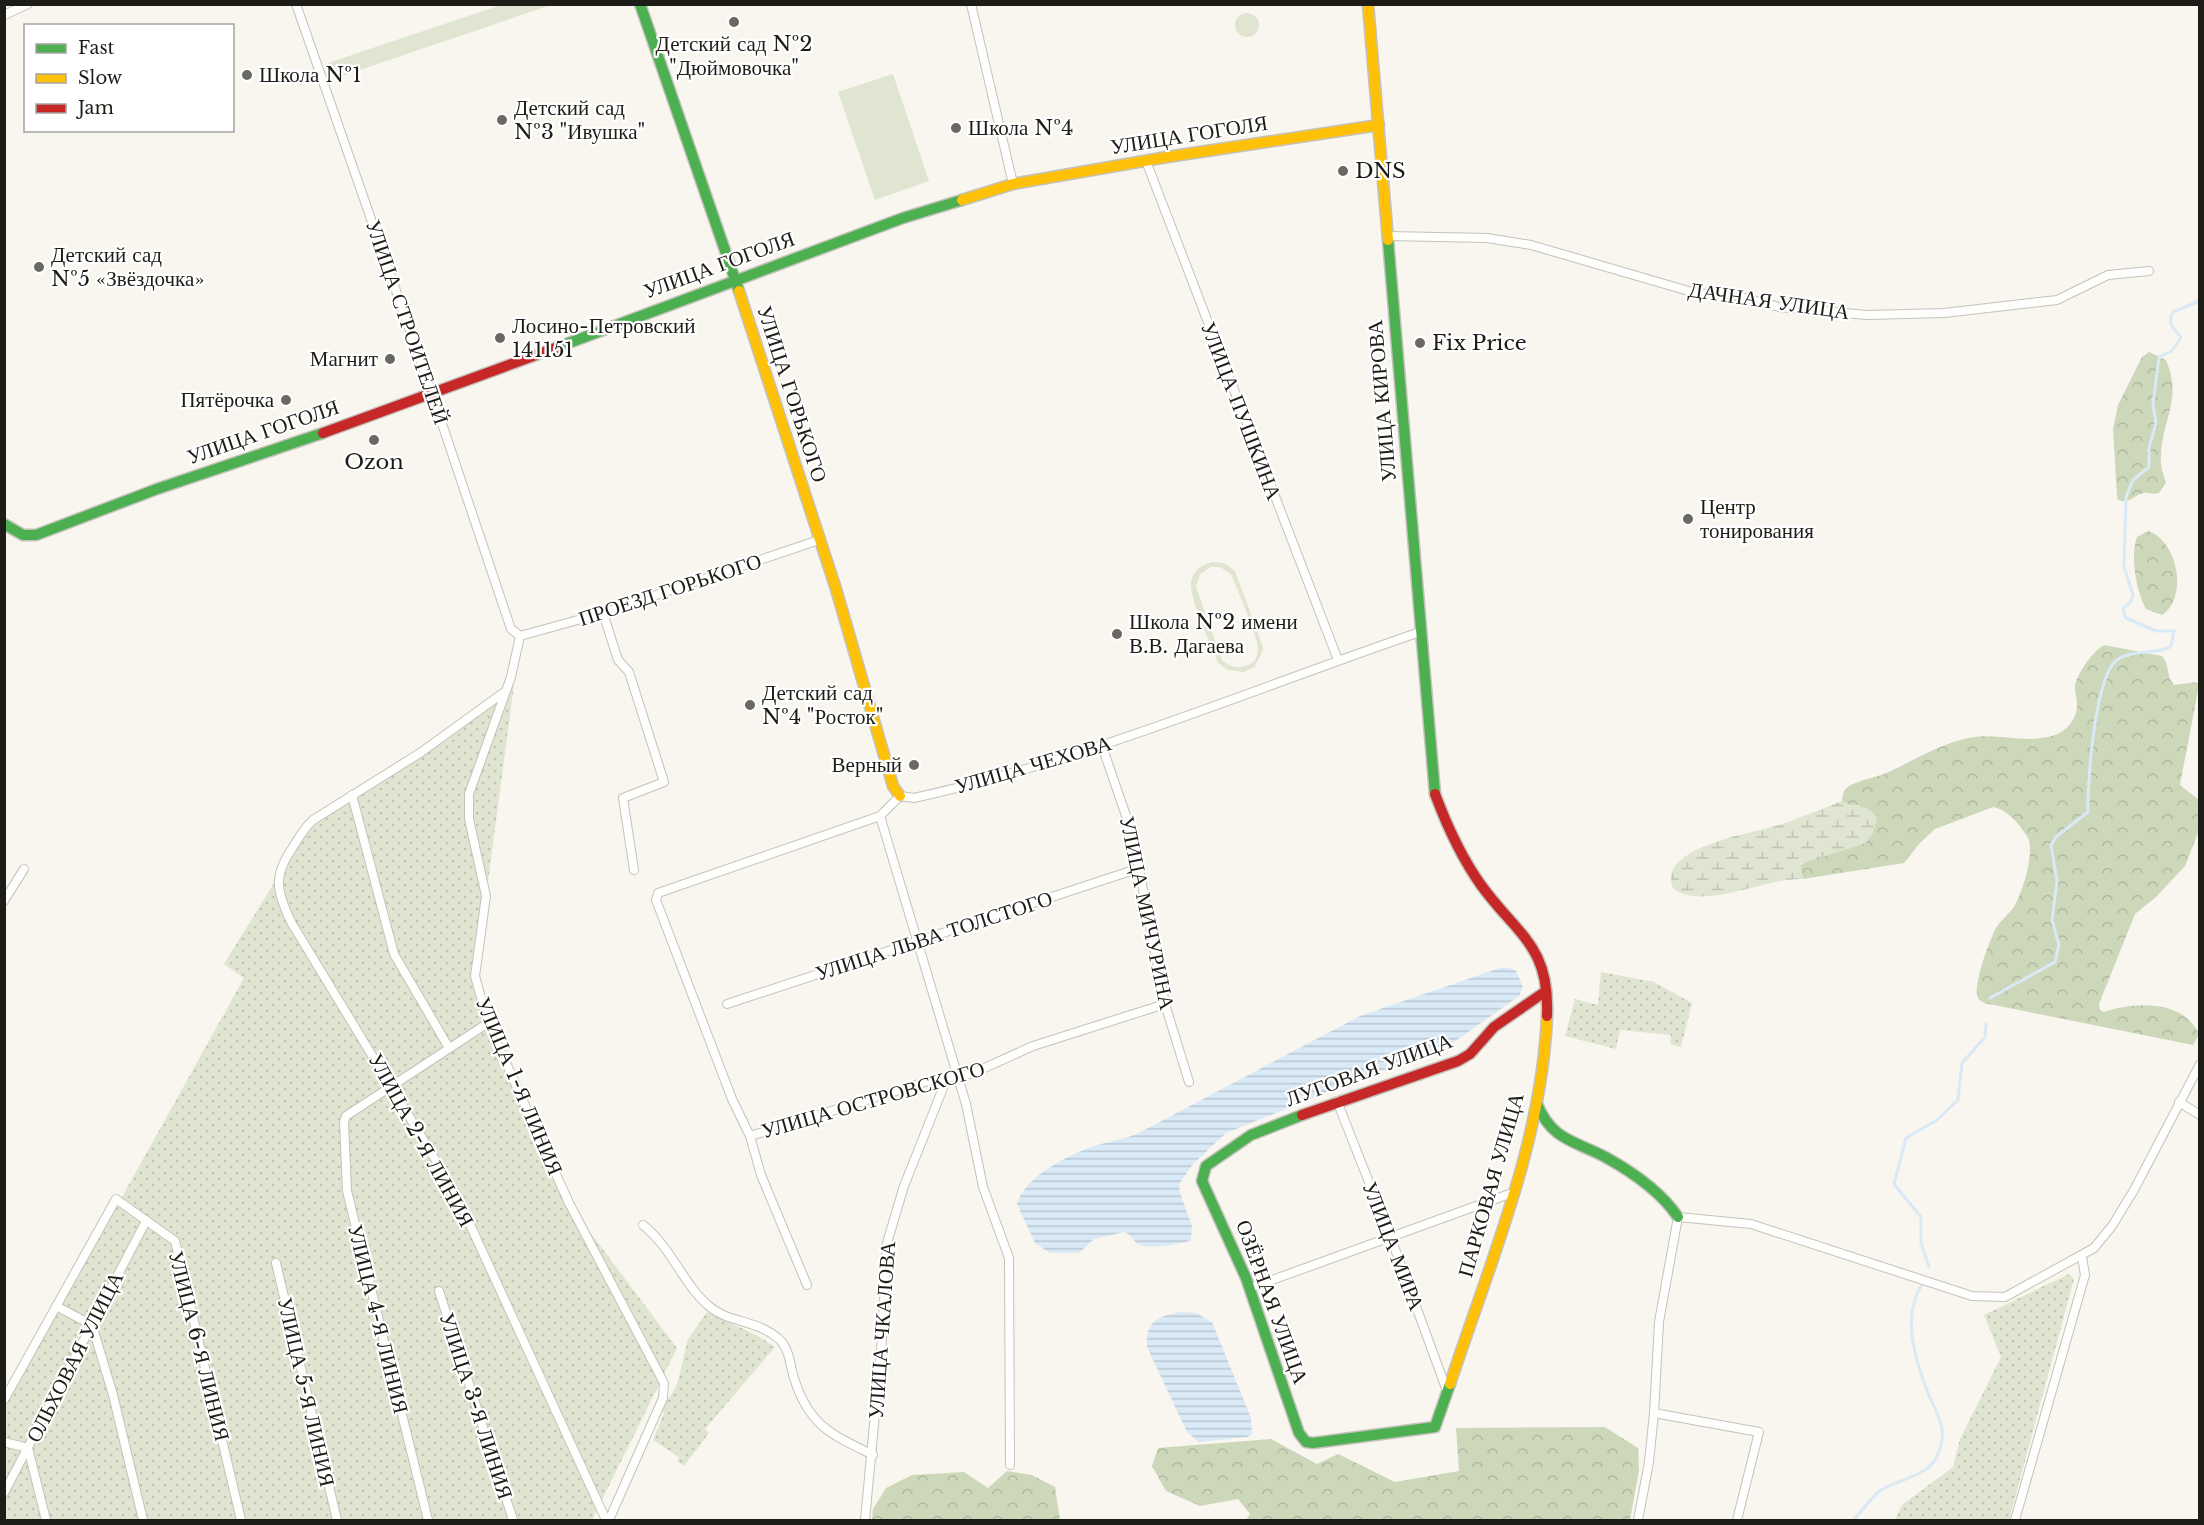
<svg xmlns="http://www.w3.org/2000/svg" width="2204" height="1525" viewBox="0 0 2204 1525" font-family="'Libre Baskerville',serif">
  <defs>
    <pattern id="forest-crowns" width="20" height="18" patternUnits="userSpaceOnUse" patternTransform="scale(1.5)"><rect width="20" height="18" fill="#cdd8bb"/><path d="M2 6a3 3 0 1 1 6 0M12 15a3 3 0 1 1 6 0" fill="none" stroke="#b0b9a0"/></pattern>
    <pattern id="wetland-marsh" width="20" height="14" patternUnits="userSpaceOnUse" patternTransform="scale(1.5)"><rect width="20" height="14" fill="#dfe5d1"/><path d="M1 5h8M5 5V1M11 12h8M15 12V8" fill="none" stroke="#bfc4b3"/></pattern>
    <pattern id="garden-dots" width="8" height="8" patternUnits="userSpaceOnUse" patternTransform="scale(1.5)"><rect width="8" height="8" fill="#dfe5d1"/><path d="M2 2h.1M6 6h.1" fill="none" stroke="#bfc4b3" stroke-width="1.8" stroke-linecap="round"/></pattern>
    <pattern id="water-rules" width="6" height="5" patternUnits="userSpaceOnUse" patternTransform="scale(1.5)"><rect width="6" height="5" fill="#d9e9f6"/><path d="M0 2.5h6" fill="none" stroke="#bac7d2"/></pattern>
  </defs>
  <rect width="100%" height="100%" fill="#f8f6ee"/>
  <g fill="#dfe5d1" fill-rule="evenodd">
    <polygon points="501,5 551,5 333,79 328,63"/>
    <circle cx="1247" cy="25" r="12"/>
    <polygon points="893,74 929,181 875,200 838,92"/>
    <path d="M1215,562l11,2 9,7 28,76 -1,6 -8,14 -10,5 -16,-2 -10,-7c-7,-19 -26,-58 -27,-77 -1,-14 12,-23 24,-24zM1211,567h9l11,7c6,15 27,62 27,76 -1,19 -24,22 -36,10l-26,-73 4,-13z"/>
  </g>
  <g fill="url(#forest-crowns)">
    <path d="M2149,352l17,8c17,40 -4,58 -5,96 -1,9 2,18 5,27l-7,10c-6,2 -10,-1 -16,0 -10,3 -13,11 -25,7l-1,-4 -4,-67 5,-24 24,-48z"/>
    <path d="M2148,531c29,9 41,66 14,84l-16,-6c-10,-18 -16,-53 -9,-72z"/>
    <path d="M2104,645l58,11c8,9 4,21 12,29l23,-3 2,3 -19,100 19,15v30l-14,36 -30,32 -20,16 -36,90 1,6 4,2c29,-10 79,-13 95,22l-6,11 -199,-40c-6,-1 -13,-2 -16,-7 -6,-11 12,-59 18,-70 5,-8 13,-14 18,-21 9,-16 19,-49 15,-67 -2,-5 -7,-10 -10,-15 -8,-9 -14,-15 -26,-18l-58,22 -16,15 -15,19 -101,16 -3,-14 6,-3 53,-57 -11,1 -6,-5c0,-6 2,-12 7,-15 11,-6 24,-8 35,-12 28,-12 54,-30 85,-36 29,-6 57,7 86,-3 13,-5 23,-18 22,-32 0,-6 -3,-12 -2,-18 4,-14 17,-33 29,-40z"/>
    <polygon points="1605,1427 1638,1448 1639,1470 1630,1520 1246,1520 1250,1514 1238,1499 1200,1506 1166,1491 1152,1466 1158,1448 1271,1439 1317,1464 1338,1454 1395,1482 1459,1471 1456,1428"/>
    <polygon points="1007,1471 1032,1475 1055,1487 1060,1520 872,1520 873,1509 886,1488 912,1475 964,1472 988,1488"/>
  </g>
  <path fill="url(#wetland-marsh)" d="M1842,801c13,9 27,0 35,18l-3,12 -8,12 -66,21 3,15c-38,-2 -100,33 -130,9 -16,-40 75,-54 99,-61 24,-7 47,-17 70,-26z"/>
  <g fill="url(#garden-dots)">
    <polygon points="514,684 475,981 565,1199 677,1348 592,1520 5,1520 5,1399 112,1215 244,978 224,964 308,828"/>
    <polygon points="1601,972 1654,982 1692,1003 1681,1047 1670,1044 1671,1035 1620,1030 1616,1049 1565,1036 1575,999 1598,1005"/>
    <polygon points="2069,1274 2074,1279 2009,1520 1895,1520 1902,1505 1953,1467 1960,1439 2001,1357 1984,1315"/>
    <polygon points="707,1312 758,1336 775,1347 705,1429 709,1433 684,1466 677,1461 679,1457 653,1440 664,1413 661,1411 677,1385 688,1339"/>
  </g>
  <g fill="url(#water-rules)">
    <path d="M1500,968h9l7,3 7,16 -4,9 -72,51 -83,30 -138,56 -33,31 -14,20 1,9 12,33 -1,14c-8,4 -45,10 -53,4 -6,-4 -6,-10 -14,-12l-30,7 -15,14h-29l-15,-10 -18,-39c7,-25 44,-45 67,-54 18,-8 36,-9 53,-16l223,-118z"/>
    <path d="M1179,1312l17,1 16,9 39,96 1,16 -5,3 -48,5 -12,-10 -40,-85c-2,-25 10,-30 32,-35z"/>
  </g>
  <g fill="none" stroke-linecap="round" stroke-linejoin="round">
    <g stroke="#d9e9f6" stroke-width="3">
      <path d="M1990,998l65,-36 4,-17 -7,-25 5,-39 -6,-36 6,-9 31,-24c-1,-28 7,-139 30,-153 16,-10 41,-4 53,-13l3,-15h-18l-30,-13 -3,-9 8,-8 2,-6 -9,-28 2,-70 7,-17 16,-13v-19l7,-25 -3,-19 6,-47 13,-6 9,-14c-8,-9 -14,-13 -8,-25l22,-9 5,-4"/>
      <polyline points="1929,1267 1921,1243 1921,1217 1894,1184 1906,1138 1937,1120 1958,1100 1962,1063 1985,1037 1986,1024"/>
      <path d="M1853,1520c7,-6 22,-27 28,-30 16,-10 46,-14 55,-32 14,-27 2,-41 -8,-65 -13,-33 -27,-78 -5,-110"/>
    </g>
    <g stroke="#c4c2bc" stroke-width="10">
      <g id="street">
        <polyline points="296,4 432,394 511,629 520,636"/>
        <polyline points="971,4 1013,184"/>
        <polyline points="4,15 28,4"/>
        <polyline points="1146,161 1338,660"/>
        <polyline points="1388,236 1487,238 1531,245 1699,294 1726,293 1779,307 1867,315 1944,313 2057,300 2108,275 2149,271"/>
        <polyline points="603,613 618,660 629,672 664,782 623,798 634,870"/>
        <polyline points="520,636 511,677 469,794 469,819 486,896 475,976 488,1023 569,1203 664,1383 663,1398 609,1520"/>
        <polyline points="520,636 603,613 819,540"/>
        <path d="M503,693l-83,60 -107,67c-9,8 -14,17 -20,27 -20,29 -17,43 -2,75l164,270 151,328"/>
        <polyline points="1102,746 1132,833 1165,1004 1189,1082"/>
        <polyline points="352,795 394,954 449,1048"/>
        <polyline points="880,816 966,1104 983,1187 1009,1258 1010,1465"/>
        <polyline points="4,901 24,869"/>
        <polyline points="727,1004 1140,868"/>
        <polyline points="1337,1101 1391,1238 1447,1391"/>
        <polyline points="2179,1102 2200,1115"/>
        <polyline points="750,1136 932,1080 971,1074 1033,1046 1165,1004"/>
        <path d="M643,1225c29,23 41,61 67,82 19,16 49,13 70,33 10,10 10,26 14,38 15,48 37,56 79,77"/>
        <polyline points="276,1263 337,1520"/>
        <path d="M807,1285l-46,-110 -11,-39 -18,-37 -76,-199 2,-7 222,-77 20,-20 14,2c173,-38 339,-109 506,-166"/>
        <polyline points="1250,1288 1512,1193"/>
        <polyline points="439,1291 513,1520"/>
        <polyline points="56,1306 92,1325 113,1395 143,1520"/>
        <polyline points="4,1400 116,1199 175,1241 241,1520"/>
        <polyline points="1654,1413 1759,1432 1737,1520"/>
        <polyline points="4,1442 28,1448 46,1520"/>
        <polyline points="4,1493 146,1221"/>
        <polyline points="428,1520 347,1191 344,1122 346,1116 488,1023"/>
        <polyline points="865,1520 882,1339 887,1243 904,1186 947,1078"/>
        <polyline points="1638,1520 1649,1462 1654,1413 1659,1322 1678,1217 1751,1224 1972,1296 2005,1297 2094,1248 2112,1226 2134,1190 2200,1064"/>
        <polyline points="2015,1520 2085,1275 2082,1257"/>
      </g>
    </g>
    <g stroke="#c4c2bc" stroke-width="13">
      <g id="fast">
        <polyline points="640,4 739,291"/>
        <polyline points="1388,240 1435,794"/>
        <polyline points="558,347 903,218 962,200"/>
        <polyline points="4,524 23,535 36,535 157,489 323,433"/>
        <path d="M1537,1104c15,37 39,37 70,54 27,15 54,34 71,59"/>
        <polyline points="1302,1115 1251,1135 1206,1166 1202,1181 1246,1278 1299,1433 1306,1442 1313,1443 1435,1427 1450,1384"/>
      </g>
    </g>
    <g stroke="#c4c2bc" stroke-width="13">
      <g id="slow">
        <polyline points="1368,4 1388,240"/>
        <polyline points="962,200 1013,184 1167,157 1379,125"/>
        <polyline points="739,291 836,589 893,786 900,796"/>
        <path d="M1450,1384c39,-119 92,-241 97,-368"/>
      </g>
    </g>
    <g stroke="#c4c2bc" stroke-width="13">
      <g id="jam">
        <polyline points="323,433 558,347"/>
        <path d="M1435,794c12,32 26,63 46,91 36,50 69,60 66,131"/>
        <polyline points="1302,1115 1458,1061 1470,1054 1494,1027 1546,991"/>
      </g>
    </g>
    <use href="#street" stroke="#fefefc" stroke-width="8"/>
    <use href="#fast" stroke="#4caf50" stroke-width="10"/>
    <use href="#slow" stroke="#ffc107" stroke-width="10"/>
    <use href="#jam" stroke="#c62828" stroke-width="10"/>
  </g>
  <g fill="#6a6862" stroke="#fff" stroke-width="2">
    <circle cx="734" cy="22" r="6"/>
    <circle cx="247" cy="75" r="6"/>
    <circle cx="502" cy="120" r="6"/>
    <circle cx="956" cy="128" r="6"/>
    <circle cx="1343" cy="171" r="6"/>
    <circle cx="39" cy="267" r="6"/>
    <circle cx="500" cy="338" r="6"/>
    <circle cx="1420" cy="343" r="6"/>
    <circle cx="390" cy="359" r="6"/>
    <circle cx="286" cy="400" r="6"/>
    <circle cx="374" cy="440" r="6"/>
    <circle cx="1688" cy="519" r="6"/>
    <circle cx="1117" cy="634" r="6"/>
    <circle cx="750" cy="705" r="6"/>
    <circle cx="914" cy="765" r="6"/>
  </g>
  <g text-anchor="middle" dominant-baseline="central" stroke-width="4.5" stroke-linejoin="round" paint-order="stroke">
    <g font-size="21" fill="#1e1c17" stroke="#fff" text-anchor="start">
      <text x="734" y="44" text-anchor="middle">Детский сад №2<tspan x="734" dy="24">"Дюймовочка"</tspan></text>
      <text x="259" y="75">Школа №1</text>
      <text x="514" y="108">Детский сад<tspan x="514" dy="24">№3 "Ивушка"</tspan></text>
      <text x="968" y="128">Школа №4</text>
      <text x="1355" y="171">DNS</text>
      <text x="51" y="255">Детский сад<tspan x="51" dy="24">№5 «Звёздочка»</tspan></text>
      <text x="512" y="326">Лосино-Петровский<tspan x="512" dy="24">141151</tspan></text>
      <text x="1432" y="343">Fix Price</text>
      <text x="378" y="359" text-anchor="end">Магнит</text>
      <text x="274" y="400" text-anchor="end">Пятёрочка</text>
      <text x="374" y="462" text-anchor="middle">Ozon</text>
      <text x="1700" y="507">Центр<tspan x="1700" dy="24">тонирования</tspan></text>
      <text x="1129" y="622">Школа №2 имени<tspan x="1129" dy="24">В.В. Дагаева</tspan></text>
      <text x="762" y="693">Детский сад<tspan x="762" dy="24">№4 "Росток"</tspan></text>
      <text x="902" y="765" text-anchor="end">Верный</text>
    </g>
    <g font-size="21" fill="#1e1c17" stroke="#fff">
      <text transform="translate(1189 135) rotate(-9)">УЛИЦА ГОГОЛЯ</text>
      <text transform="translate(719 265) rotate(-20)">УЛИЦА ГОГОЛЯ</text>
      <text transform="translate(1769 301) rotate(8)">ДАЧНАЯ УЛИЦА</text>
      <text transform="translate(407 322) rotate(71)">УЛИЦА СТРОИТЕЛЕЙ</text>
      <text transform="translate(792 394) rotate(72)">УЛИЦА ГОРЬКОГО</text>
      <text transform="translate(1382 401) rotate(-95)">УЛИЦА КИРОВА</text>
      <text transform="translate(1241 411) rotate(69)">УЛИЦА ПУШКИНА</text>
      <text transform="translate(263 432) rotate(-19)">УЛИЦА ГОГОЛЯ</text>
      <text transform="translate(670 590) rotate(-18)">ПРОЕЗД ГОРЬКОГО</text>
      <text transform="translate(1033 765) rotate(-16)">УЛИЦА ЧЕХОВА</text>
      <text transform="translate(1147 913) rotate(78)">УЛИЦА МИЧУРИНА</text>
      <text transform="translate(934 936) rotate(-18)">УЛИЦА ЛЬВА ТОЛСТОГО</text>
      <text transform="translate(1369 1070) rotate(-20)">ЛУГОВАЯ УЛИЦА</text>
      <text transform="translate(519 1086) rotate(67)">УЛИЦА 1-Я ЛИНИЯ</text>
      <text transform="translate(873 1100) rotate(-16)">УЛИЦА ОСТРОВСКОГО</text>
      <text transform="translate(421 1140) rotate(61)">УЛИЦА 2-Я ЛИНИЯ</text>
      <text transform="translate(1491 1185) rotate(-74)">ПАРКОВАЯ УЛИЦА</text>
      <text transform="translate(1393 1246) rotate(69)">УЛИЦА МИРА</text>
      <text transform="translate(1272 1302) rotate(70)">ОЗЁРНАЯ УЛИЦА</text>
      <text transform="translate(378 1319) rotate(76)">УЛИЦА 4-Я ЛИНИЯ</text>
      <text transform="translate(882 1330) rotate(-86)">УЛИЦА ЧКАЛОВА</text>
      <text transform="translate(199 1346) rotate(76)">УЛИЦА 6-Я ЛИНИЯ</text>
      <text transform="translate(75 1357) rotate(-63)">ОЛЬХОВАЯ УЛИЦА</text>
      <text transform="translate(306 1392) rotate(77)">УЛИЦА 5-Я ЛИНИЯ</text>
      <text transform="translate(476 1406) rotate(72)">УЛИЦА 3-Я ЛИНИЯ</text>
    </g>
  </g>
  <rect width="2204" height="1525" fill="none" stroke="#1e1c17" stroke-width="12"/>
  <rect x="24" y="24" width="210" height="108" fill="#ffffff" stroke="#a5a4a2" stroke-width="1.5"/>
  <rect x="36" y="44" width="30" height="9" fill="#4caf50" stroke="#a5a4a2" stroke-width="1.5"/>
  <text x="78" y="54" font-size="18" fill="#1e1c17">Fast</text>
  <rect x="36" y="74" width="30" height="9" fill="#ffc107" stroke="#a5a4a2" stroke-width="1.5"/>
  <text x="78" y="84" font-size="18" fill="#1e1c17">Slow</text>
  <rect x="36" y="104" width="30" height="9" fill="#c62828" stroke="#a5a4a2" stroke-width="1.5"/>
  <text x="78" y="114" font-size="18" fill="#1e1c17">Jam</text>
</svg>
